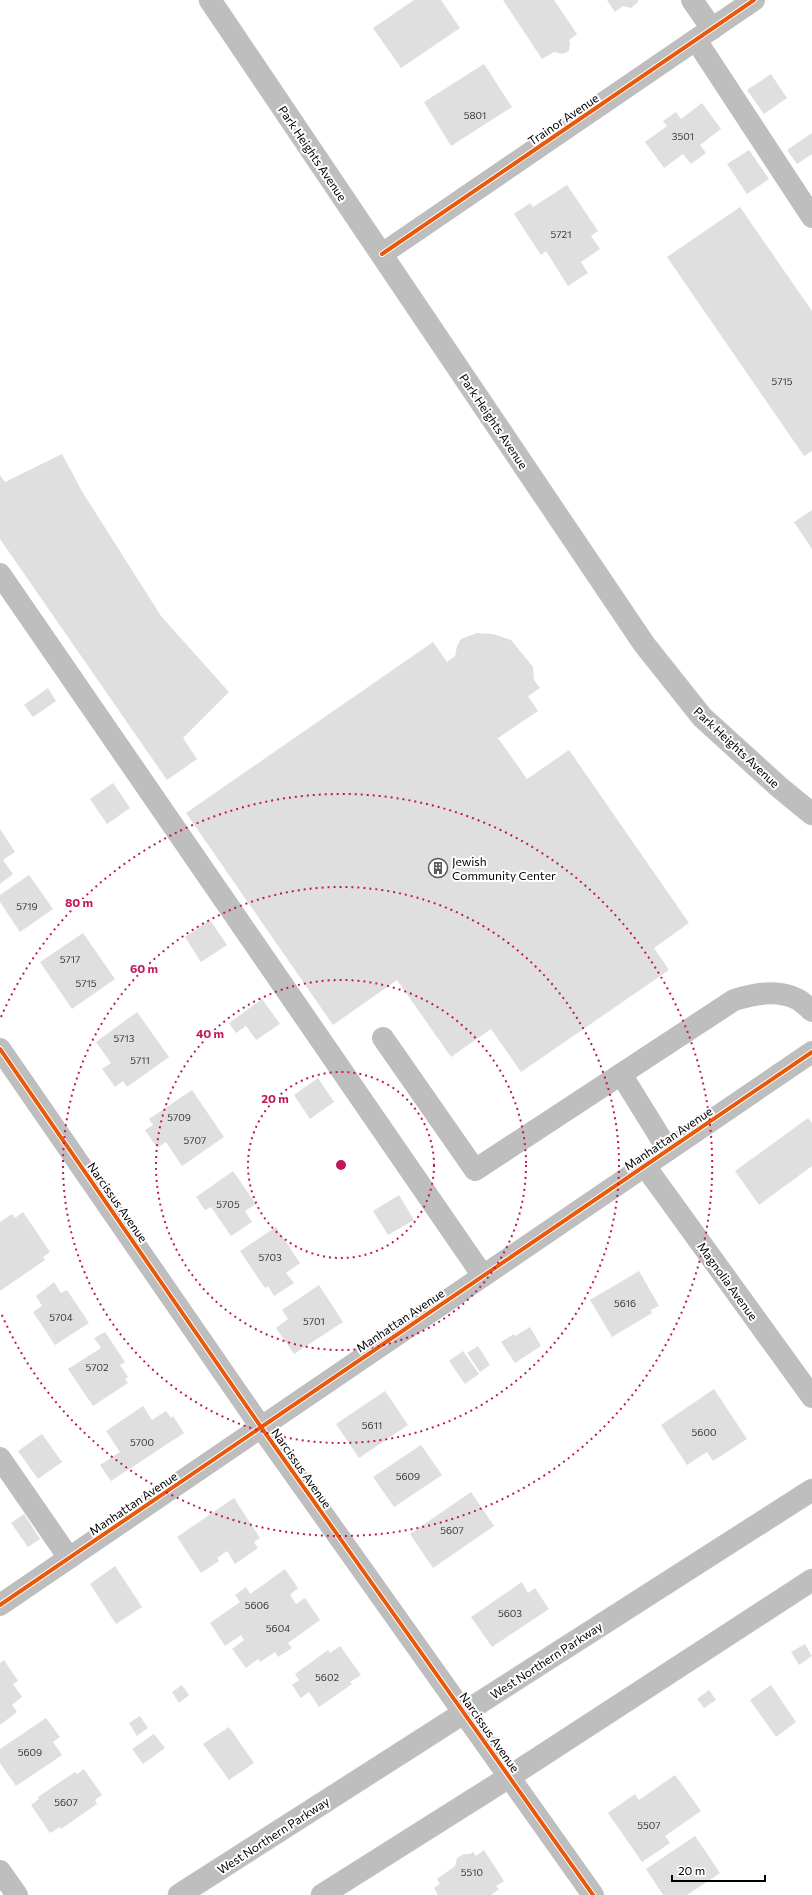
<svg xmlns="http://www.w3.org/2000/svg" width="812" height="1895" viewBox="0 0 812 1895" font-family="Commissioner,sans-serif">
  <rect width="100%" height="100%" fill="#fff"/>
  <g fill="#dfdfdf">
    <polygon points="414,0 441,0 460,28 401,68 373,28"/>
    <polygon points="503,0 554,0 577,34 569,40 570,43 569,51 562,54 554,52 542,59"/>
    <polygon points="607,0 638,0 638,2 631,8 623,6 615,12"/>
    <polygon points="484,64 512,107 451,146 424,102"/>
    <polygon points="771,74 787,98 764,114 747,90"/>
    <polygon points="702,103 721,129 700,145 706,153 691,164 683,154 664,168 645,142 667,126 663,121 676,112 681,119"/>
    <polygon points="812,133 812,154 797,164 787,150"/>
    <polygon points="749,150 769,179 747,194 727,164"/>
    <polygon points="567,185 598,231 591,236 600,249 581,262 588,273 568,286 546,251 541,255 514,214 530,203 533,207"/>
    <polygon points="740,207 812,311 812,451 804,456 667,257"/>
    <polygon points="62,454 83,493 161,616 229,692 183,738 197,759 167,780 0,539 0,475 5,482"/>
    <polygon points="812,510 812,549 794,522"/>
    <polygon points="477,633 493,634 511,640 533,667 534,680 540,688 528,696 538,711 498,738 527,779 569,750 689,923 654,948 669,970 521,1072 491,1029 451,1057 397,980 333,1025 186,813 433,642 447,662 455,656 457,646 461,639"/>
    <polygon points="48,688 56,701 33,717 24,705"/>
    <polygon points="113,783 130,808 107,824 90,799"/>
    <polygon points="0,829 15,852 3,860 13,874 0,884"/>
    <polygon points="29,875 53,909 20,932 0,902 0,895"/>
    <polygon points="210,920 227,945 201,962 185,937"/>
    <polygon points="83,933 115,979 72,1009 40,962"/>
    <polygon points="262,999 280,1024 256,1040 246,1026 236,1033 229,1023"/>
    <polygon points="137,1012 169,1057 127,1087 123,1081 115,1087 102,1069 111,1063 96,1042"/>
    <polygon points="318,1078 334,1102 310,1119 294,1095"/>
    <polygon points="192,1090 224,1137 182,1166 166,1142 157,1148 145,1130 153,1125 149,1119"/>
    <polygon points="808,1118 812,1123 812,1166 759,1205 735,1171"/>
    <polygon points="233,1171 256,1204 245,1211 252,1222 231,1236 211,1207 205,1210 196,1197"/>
    <polygon points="399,1195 414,1220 388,1235 373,1211"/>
    <polygon points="23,1212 50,1252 43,1257 45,1260 0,1291 0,1222 12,1214 15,1218"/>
    <polygon points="276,1227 300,1263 286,1273 294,1283 274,1296 268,1286 265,1288 240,1251"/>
    <polygon points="639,1271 659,1306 651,1310 652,1313 612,1337 590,1300"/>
    <polygon points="54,1282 61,1293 67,1290 89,1323 55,1345 33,1312 42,1306 36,1296"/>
    <polygon points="319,1285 343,1322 294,1354 276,1328 288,1319 282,1310"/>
    <polygon points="530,1327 541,1346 515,1363 501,1342 514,1334 515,1336"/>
    <polygon points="105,1332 125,1362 120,1365 128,1377 125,1379 128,1383 93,1406 68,1369 101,1348 94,1338"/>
    <polygon points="478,1346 490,1365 480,1372 467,1353"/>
    <polygon points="463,1351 479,1374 465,1384 449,1361"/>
    <polygon points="714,1389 747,1439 713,1461 707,1452 687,1465 661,1425"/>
    <polygon points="385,1391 408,1425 359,1458 336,1424"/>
    <polygon points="143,1406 152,1420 166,1411 171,1418 173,1416 184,1433 111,1481 100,1465 120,1452 106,1431"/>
    <polygon points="42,1434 62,1462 38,1479 18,1451"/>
    <polygon points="421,1445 442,1475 394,1507 373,1477"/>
    <polygon points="471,1492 494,1526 433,1568 410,1534"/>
    <polygon points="234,1498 260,1538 254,1542 258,1548 235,1564 227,1551 217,1558 219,1561 201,1573 177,1537"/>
    <polygon points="24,1514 40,1539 28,1547 11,1523"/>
    <polygon points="115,1566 142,1607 116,1624 90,1584"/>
    <polygon points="285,1569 298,1588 290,1595 296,1604 305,1598 320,1620 288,1643 292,1648 278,1657 275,1652 260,1662 258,1659 246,1668 232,1649 244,1640 241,1635 225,1646 210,1623 240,1602 235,1595 246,1587 250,1594"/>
    <polygon points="522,1582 528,1593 535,1588 549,1609 492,1647 471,1617"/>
    <polygon points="805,1644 812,1656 799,1665 791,1652"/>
    <polygon points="340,1646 361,1675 350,1682 352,1684 319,1707 309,1692 301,1698 292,1685 299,1680 295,1674 328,1650 330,1653"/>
    <polygon points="4,1660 18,1681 13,1684 22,1697 12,1705 17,1712 0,1725 0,1663"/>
    <polygon points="182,1685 189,1695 179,1703 172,1692"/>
    <polygon points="771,1685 796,1722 776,1737 750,1700"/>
    <polygon points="709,1690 716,1700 704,1708 697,1699"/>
    <polygon points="140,1716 148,1728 137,1736 129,1723"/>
    <polygon points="46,1718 60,1737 53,1742 62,1755 16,1786 0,1763 0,1749"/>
    <polygon points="229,1727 254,1763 229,1780 203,1744"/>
    <polygon points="154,1734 165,1748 143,1764 132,1749"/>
    <polygon points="84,1769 102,1795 95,1800 97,1804 61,1829 60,1827 50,1833 31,1805 39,1799 38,1797 75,1772 77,1774"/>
    <polygon points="675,1775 701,1811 665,1836 670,1843 642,1862 608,1813 635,1794 639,1800"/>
    <polygon points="695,1836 720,1873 687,1895 663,1895 646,1869"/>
    <polygon points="484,1850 504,1881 496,1886 499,1889 491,1895 438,1895 434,1888 440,1884 437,1879 455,1866 457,1858 464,1854 470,1854 473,1852 476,1856"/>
  </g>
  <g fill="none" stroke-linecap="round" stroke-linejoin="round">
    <g stroke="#dbdbdb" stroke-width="23">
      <g id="major">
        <polyline points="210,0 644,644 702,717 779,787 812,814"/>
        <polyline points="179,1895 812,1490"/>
        <polyline points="322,1895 509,1777 812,1580"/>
      </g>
    </g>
    <g stroke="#bebebe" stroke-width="22">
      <polyline points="692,0 712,29"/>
      <polyline points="696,40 812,217"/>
      <polyline points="382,254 754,0"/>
      <polyline points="0,574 483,1276"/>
      <path d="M383,1038l92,132 259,-170c20,-6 43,-11 63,-1 5,2 10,8 15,12"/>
      <polyline points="0,1049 261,1427 593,1895"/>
      <polyline points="621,1074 668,1150"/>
      <polyline points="645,1166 812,1397"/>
      <polyline points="0,1458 69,1558"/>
      <polyline points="0,1605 812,1052"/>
      <polyline points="0,1871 17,1895"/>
    </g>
    <use href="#major" stroke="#bebebe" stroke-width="22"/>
    <g stroke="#fff" stroke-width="6">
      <g id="cycleway">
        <polyline points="382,254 754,0"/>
        <polyline points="0,1049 261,1427 593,1895"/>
        <polyline points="0,1605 812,1052"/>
      </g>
    </g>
    <use href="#cycleway" stroke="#e8590c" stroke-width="4"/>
  </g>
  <g fill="none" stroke="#c2185b" stroke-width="2" stroke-dasharray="2 4">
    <circle cx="341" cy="1165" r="93"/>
    <circle cx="341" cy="1165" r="185"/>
    <circle cx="341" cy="1165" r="278"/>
    <path d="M1 1017A371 371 0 1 1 1 1313"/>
  </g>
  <defs>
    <g id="building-ring" transform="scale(1)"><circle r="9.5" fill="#fff" stroke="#595959" stroke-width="1.5"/><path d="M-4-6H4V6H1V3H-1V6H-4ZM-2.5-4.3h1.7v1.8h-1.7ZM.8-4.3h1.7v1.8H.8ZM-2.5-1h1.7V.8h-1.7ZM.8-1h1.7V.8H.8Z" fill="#595959"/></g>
  </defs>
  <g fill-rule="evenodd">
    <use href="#building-ring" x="438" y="868"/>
  </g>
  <g text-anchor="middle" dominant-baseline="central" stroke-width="4" stroke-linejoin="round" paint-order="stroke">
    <g font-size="10" fill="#383838">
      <text x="475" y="115">5801</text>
      <text x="683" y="136">3501</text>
      <text x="561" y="234">5721</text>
      <text x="782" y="381">5715</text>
      <text x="27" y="906">5719</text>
      <text x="70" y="959">5717</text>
      <text x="86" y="983">5715</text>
      <text x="124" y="1038">5713</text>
      <text x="140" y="1060">5711</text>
      <text x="179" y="1117">5709</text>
      <text x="195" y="1140">5707</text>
      <text x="228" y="1204">5705</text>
      <text x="270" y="1257">5703</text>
      <text x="625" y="1303">5616</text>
      <text x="61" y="1317">5704</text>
      <text x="314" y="1321">5701</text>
      <text x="97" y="1367">5702</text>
      <text x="372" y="1425">5611</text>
      <text x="704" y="1432">5600</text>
      <text x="142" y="1442">5700</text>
      <text x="408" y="1476">5609</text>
      <text x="452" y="1530">5607</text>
      <text x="257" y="1605">5606</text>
      <text x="510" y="1613">5603</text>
      <text x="278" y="1628">5604</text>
      <text x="327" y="1677">5602</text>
      <text x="30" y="1752">5609</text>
      <text x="66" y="1802">5607</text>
      <text x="649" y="1825">5507</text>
      <text x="472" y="1872">5510</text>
    </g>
    <g font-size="12" fill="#000" stroke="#fff">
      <text transform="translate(563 119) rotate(-34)">Trainor Avenue</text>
      <text transform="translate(313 153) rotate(56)">Park Heights Avenue</text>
      <text transform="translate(494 421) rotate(56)">Park Heights Avenue</text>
      <text transform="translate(737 747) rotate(43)">Park Heights Avenue</text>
      <text transform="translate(668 1138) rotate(-34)">Manhattan Avenue</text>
      <text transform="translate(118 1202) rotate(55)">Narcissus Avenue</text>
      <text transform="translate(728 1281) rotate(54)">Magnolia Avenue</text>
      <text transform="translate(400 1320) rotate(-34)">Manhattan Avenue</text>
      <text transform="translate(302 1468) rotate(55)">Narcissus Avenue</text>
      <text transform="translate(133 1503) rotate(-34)">Manhattan Avenue</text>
      <text transform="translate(546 1660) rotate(-33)">West Northern Parkway</text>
      <text transform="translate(490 1732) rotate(55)">Narcissus Avenue</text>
      <text transform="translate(273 1835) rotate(-33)">West Northern Parkway</text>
    </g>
    <g font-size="12" fill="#000" stroke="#fff" text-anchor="start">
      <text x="452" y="861">Jewish<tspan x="452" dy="14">Community Center</tspan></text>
    </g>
  </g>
  <circle cx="341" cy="1165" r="6" fill="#c2185b" stroke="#fff" stroke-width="2"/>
  <g font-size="12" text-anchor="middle" font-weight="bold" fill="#c2185b" stroke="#fff" stroke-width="4" stroke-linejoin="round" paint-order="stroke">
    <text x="79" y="907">80 m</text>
    <text x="144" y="973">60 m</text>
    <text x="210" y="1038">40 m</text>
    <text x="275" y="1103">20 m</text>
  </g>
  <path d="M672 1875v6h93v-6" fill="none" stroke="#000000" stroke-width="2"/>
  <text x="678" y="1875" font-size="12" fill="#000000" stroke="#ffffff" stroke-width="3" paint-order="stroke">20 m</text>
</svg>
